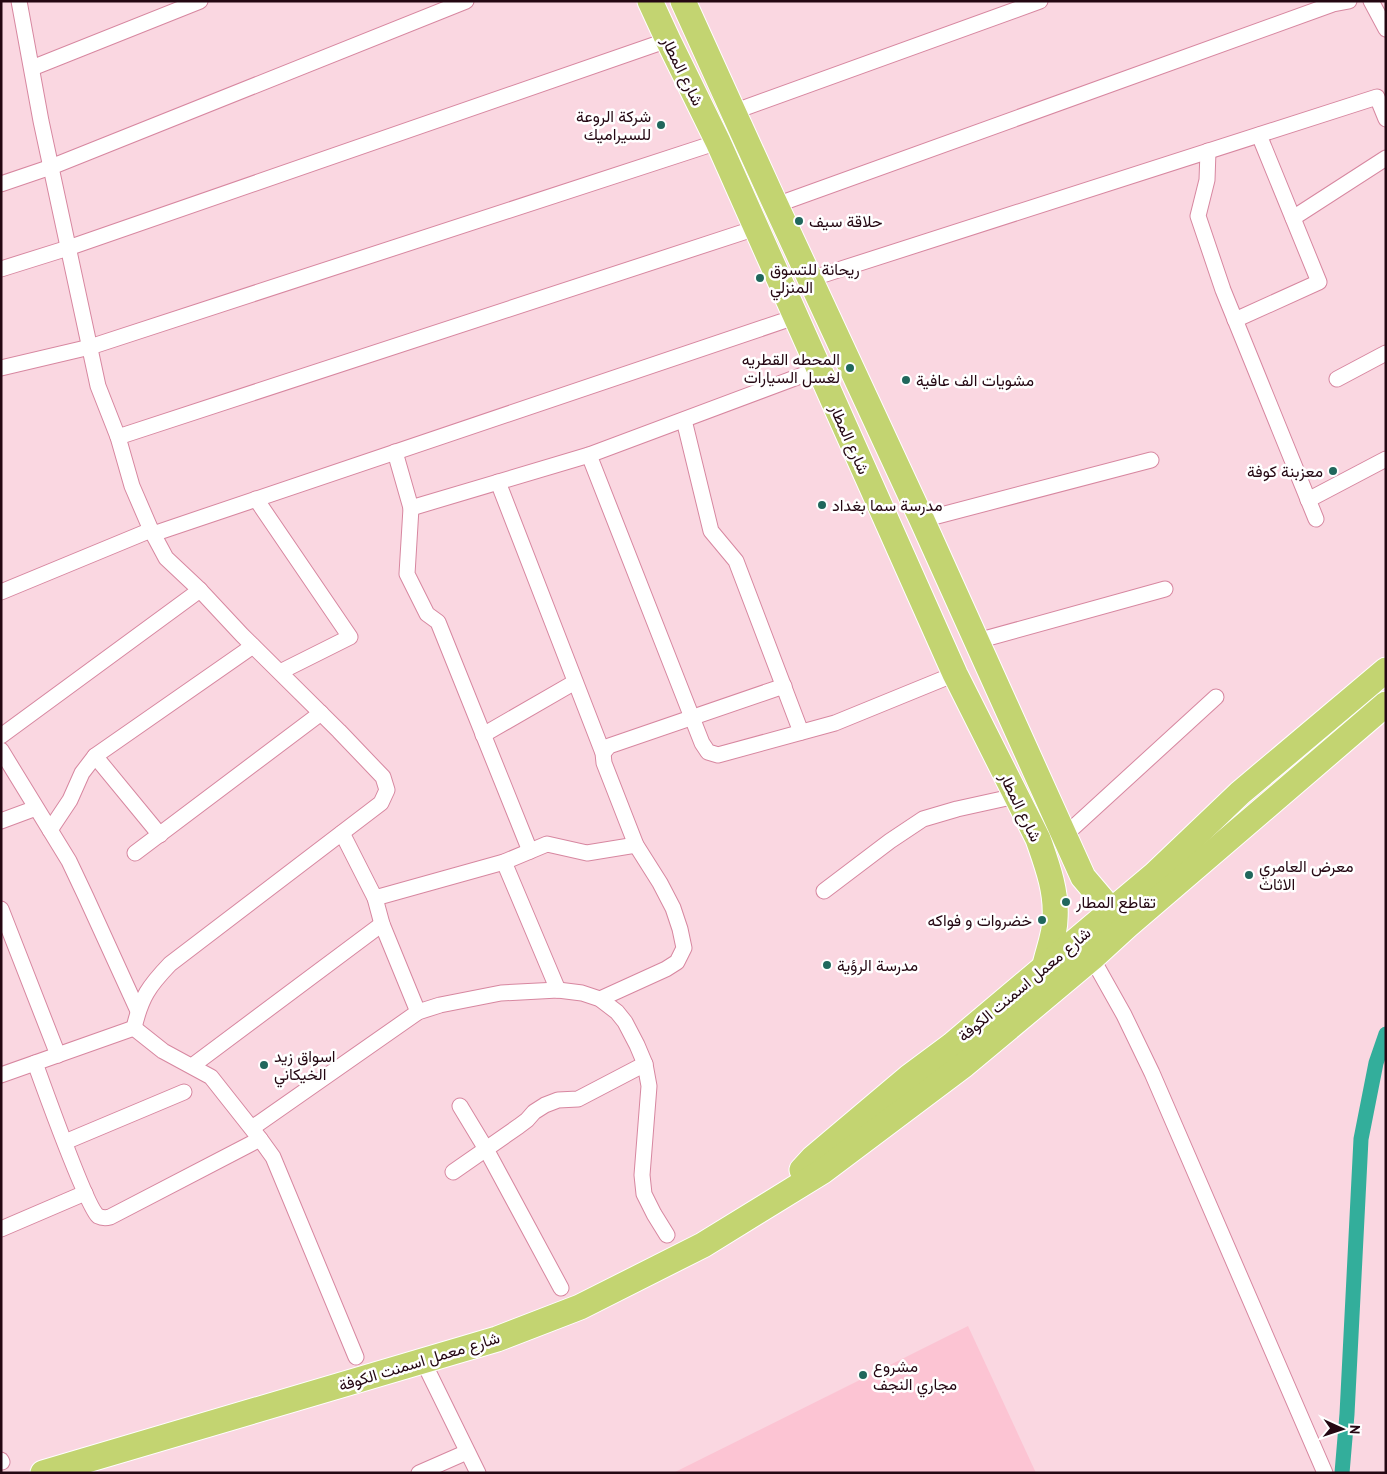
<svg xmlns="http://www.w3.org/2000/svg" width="1387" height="1474" viewBox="0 0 1387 1474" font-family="'PT Sans',Vazirmatn,sans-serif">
  <rect width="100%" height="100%" fill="#fad7e1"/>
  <polygon fill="#fcc4d3" points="968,1326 1036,1473 673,1473"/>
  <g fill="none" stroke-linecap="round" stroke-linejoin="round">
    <polyline stroke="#33ae9b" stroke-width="15" points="1342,1473 1347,1414 1361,1139 1376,1063 1386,1034"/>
    <g stroke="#d787a0" stroke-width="17">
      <g id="minor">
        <path d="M19,1l22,120 57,265 20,51 14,49 19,44 15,28 34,32 42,45 97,96 44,46 4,13 -6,13 -211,161c-21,22 -29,33 -36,64"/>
        <polyline points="1371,1 1386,29"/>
        <polyline points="32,68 200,1"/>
        <polyline points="733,112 1040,1"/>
        <polyline points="1208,151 1207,180 1198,216 1223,290 1316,519"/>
        <polyline points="1,184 51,167 466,1"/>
        <polyline points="776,205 1333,4 1349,1"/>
        <polyline points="1293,218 1386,158"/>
        <polyline points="1,269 68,248 668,40"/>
        <polyline points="810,279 1377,97 1386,119"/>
        <polyline points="1235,320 1319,282 1259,135"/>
        <polyline points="1,368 90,347 718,142"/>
        <polyline points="1337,379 1386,353"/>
        <polyline points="684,420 711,531 736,561 801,732"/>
        <polyline points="118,437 756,228"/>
        <polyline points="395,452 411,508 407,574 427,614 438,622 530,851"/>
        <polyline points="589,455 702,743 708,752 718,755 835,723 955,674"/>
        <polyline points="498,482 603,753 604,763 636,845 660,883 673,908 680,929 684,948 677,962 666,969 600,999"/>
        <polyline points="256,499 350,637 280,672"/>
        <polyline points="1308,500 1386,459"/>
        <polyline points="411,508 589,455 819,369"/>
        <polyline points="922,520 1151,460"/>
        <polyline points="153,534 795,317"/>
        <polyline points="1,592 151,530"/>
        <polyline points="977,641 1165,589"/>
        <polyline points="483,735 575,682"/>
        <polyline points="1,736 200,590"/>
        <polyline points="1,750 69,861 86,897 138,1011"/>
        <polyline points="603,753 609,746 784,686"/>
        <polyline points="95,756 160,835"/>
        <polyline points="1,821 36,808"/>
        <polyline points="50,830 70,800 82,773 95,756 253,646"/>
        <polyline points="342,833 375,898 382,924 418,1012"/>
        <polyline points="1064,836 1216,697"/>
        <polyline points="135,853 321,713"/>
        <polyline points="504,862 558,990"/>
        <polyline points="824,891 890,841 923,819 957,809 1016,796"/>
        <polyline points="375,898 504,862 547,844 587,853 636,845"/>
        <polyline points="1,909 58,1055"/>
        <polyline points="1092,958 1124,1015 1152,1073 1325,1473"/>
        <polyline points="134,1028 163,1051 211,1077 260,1139 273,1157 356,1357"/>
        <path d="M35,1063c8,22 52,145 63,153 4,2 8,2 12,1l150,-78"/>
        <polyline points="192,1066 382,924"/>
        <polyline points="1,1075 134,1028"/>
        <polyline points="460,1106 486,1149 561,1288"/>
        <polyline points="252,1128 418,1012 440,1005 501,993 558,990 582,993 600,999 617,1012 625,1022 637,1045 645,1064 649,1086 642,1175 644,1194 654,1214 667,1235"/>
        <polyline points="65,1142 184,1092"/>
        <polyline points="453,1172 519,1126 527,1120 534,1112 545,1105 558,1100 578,1099 645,1064"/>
        <polyline points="1,1229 85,1193"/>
        <polyline points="423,1361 478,1473"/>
        <polyline points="1,1460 2,1462"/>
        <polyline points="419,1473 467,1452"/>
      </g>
    </g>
    <g stroke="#fff" stroke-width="27">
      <g id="primary">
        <path d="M650,1l18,39 50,102 237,532 83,165c9,26 19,52 17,80 0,15 -7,32 -10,46"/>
        <polyline points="683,1 772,197 922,520 1083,877 1111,910"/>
        <polyline points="802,1170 813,1158 909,1077 952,1045 1155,874 1240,793 1386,670"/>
        <polyline points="43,1473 497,1339 580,1307 703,1245 823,1171 964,1065 1092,958 1127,926 1386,704"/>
      </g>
    </g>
    <use href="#minor" stroke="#fff" stroke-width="15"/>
    <use href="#primary" stroke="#c3d471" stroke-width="25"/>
  </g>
  <g fill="#20675c" stroke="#fff" stroke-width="2">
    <circle cx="661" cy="125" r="5"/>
    <circle cx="799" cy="221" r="5"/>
    <circle cx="760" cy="278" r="5"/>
    <circle cx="850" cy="368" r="5"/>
    <circle cx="906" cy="380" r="5"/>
    <circle cx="1333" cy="471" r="5"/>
    <circle cx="822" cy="505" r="5"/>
    <circle cx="1249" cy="875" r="5"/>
    <circle cx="1066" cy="902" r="5"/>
    <circle cx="1042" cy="920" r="5"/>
    <circle cx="827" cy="965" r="5"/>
    <circle cx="264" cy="1065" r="5"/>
    <circle cx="863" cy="1375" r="5"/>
  </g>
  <g text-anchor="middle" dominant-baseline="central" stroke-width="5" stroke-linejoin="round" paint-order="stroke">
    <g font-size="16" fill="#240712" stroke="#fff">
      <text transform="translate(683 71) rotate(64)">شارع المطار</text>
      <text transform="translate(850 439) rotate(66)">شارع المطار</text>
      <text transform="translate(1021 807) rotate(64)">شارع المطار</text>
      <text transform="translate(1024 984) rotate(-40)">شارع معمل اسمنت الكوفة</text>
      <text transform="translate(419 1361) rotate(-17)">شارع معمل اسمنت الكوفة</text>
    </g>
    <g font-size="16" fill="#240712" stroke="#fff" text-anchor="start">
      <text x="651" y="116" text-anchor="end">شركة الروعة<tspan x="651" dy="18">للسيراميك</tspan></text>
      <text x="809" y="221">حلاقة سيف</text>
      <text x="770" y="269">ريحانة للتسوق<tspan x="770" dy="18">المنزلي</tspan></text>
      <text x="840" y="359" text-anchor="end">المحطه القطريه<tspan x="840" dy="18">لغسل السيارات</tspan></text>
      <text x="916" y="380">مشويات الف عافية</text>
      <text x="1323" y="471" text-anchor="end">معزبنة كوفة</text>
      <text x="832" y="505">مدرسة سما بغداد</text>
      <text x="1259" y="866">معرض العامري<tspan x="1259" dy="18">الاثاث</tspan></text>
      <text x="1076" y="902">تقاطع المطار</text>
      <text x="1032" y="920" text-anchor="end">خضروات و فواكه</text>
      <text x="837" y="965">مدرسة الرؤية</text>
      <text x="274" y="1056">اسواق زيد<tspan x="274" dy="18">الخيكاني</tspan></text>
      <text x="873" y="1366">مشروع<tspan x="873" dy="18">مجاري النجف</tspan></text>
    </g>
  </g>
  <rect width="1387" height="1474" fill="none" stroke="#240712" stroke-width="5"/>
  <g transform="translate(1342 1429) rotate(93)" stroke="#ffffff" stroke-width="4" paint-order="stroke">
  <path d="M0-4L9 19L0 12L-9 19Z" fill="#240712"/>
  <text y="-8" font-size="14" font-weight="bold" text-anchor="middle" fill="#240712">N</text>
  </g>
</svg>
